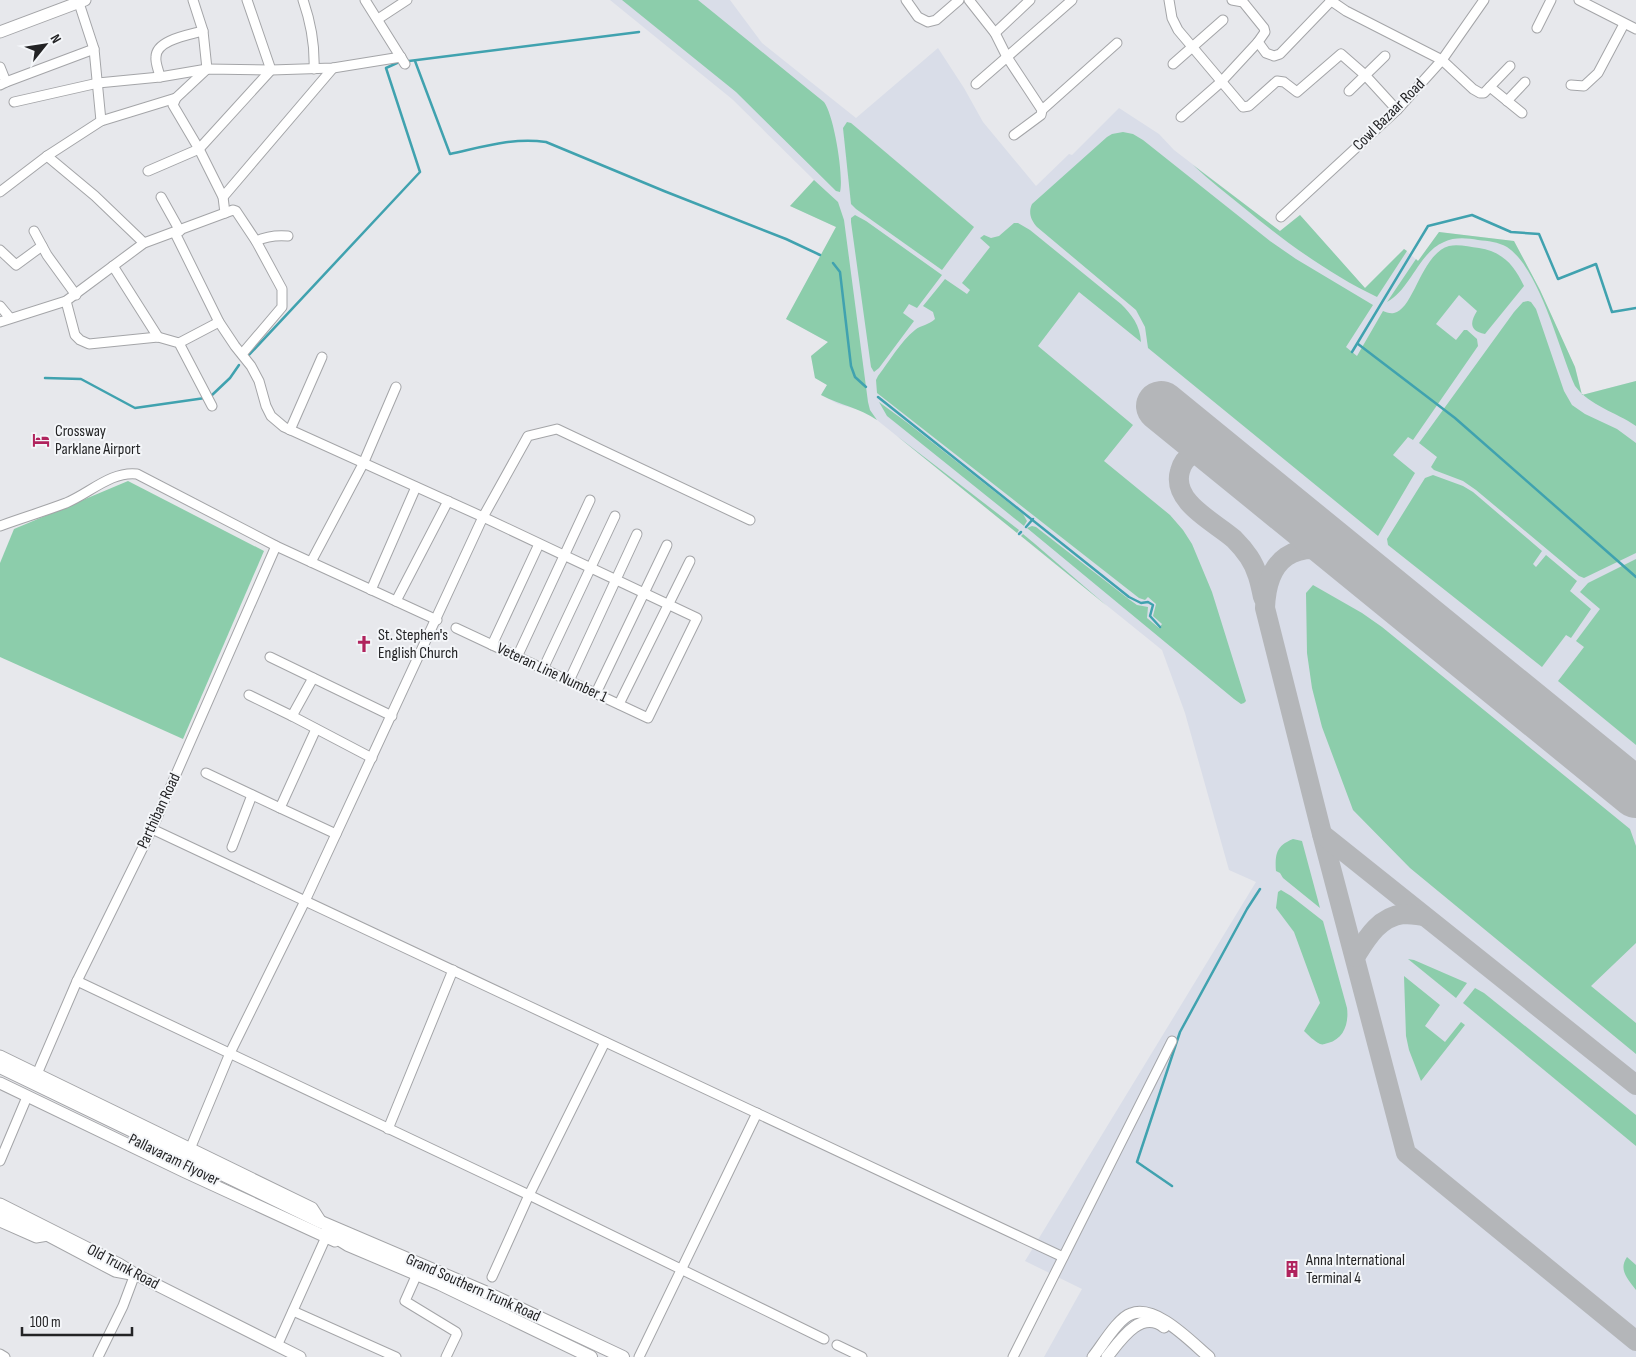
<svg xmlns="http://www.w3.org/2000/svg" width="1636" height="1357" viewBox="0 0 1636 1357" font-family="'Sofia Sans Condensed',sans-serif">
  <rect width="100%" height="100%" fill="#e7e8ec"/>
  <polygon fill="#d9dde8" points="610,0 730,0 762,43 856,118 938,48 964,88 983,122 1036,186 1069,154 1072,155 1119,108 1159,134 1174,150 1280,231 1300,215 1365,288 1404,249 1418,261 1439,232 1514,241 1540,290 1575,367 1582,395 1636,381 1636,1357 1044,1357 1082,1289 1025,1261 1256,882 1229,870 1185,713 1162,650 877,420 866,412 838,404 821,395 827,385 815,378 811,356 828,342 786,319 836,227 790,206 814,180 732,99"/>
  <g fill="#8ccdab">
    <path d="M622,0h76l126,102c10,13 20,75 16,90l-4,-1 -100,-99z"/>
    <polygon points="847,122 851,123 974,227 942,270 856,209 851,204 843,128"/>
    <path d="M1123,132l10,2 10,6 127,101 26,18 77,46 -27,42 11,9 26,-45c3,1 7,3 11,2 20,-4 27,-59 55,-67 10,-2 20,1 30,2 24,4 35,17 45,38l-39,48c-16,-3 -15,-12 -8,-23l-18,-16 -23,29 20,16 8,-10h3l10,9 1,7 -65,94 -5,-3 -15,18 22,18 -37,63 -230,-188 -3,-21 -9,-17 -99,-83c-6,-7 -9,-14 -5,-23l75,-67 5,-3z"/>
    <path d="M1193,165l87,66 20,-16 65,73 39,-39 3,2 -30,46c-48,-23 -93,-56 -134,-90 -17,-14 -34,-27 -50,-42z"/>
    <path d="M814,180l24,22 6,18 24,182 2,8 7,10c-17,-12 -37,-15 -56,-25l6,-10 -12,-7 -4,-22 17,-14 -42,-23 50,-92 -46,-21z"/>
    <polygon points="855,215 866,221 942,275 917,308 909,304 903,313 914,321 879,368 874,372 871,367 851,222 851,218"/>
    <path d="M1014,223h4l12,7 91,74c11,11 19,21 20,38l-62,-50 -41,54 95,79 -29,36 66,54 13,15 9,14 20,48 34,109 -2,2 -3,1 -7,-5 -207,-171 5,-2 4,1 94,73 7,5 11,2 -1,11 12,10 3,-4 -9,-8 3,-12 -8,-7 -3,3 -6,-2 -262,-205 -1,-13 2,-4c11,-14 22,-34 37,-46 6,-5 14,-5 20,-11l-2,-7 -10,-6 22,-27 22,15 3,-4 -8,-7 28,-36 -10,-9 4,-3 7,3 8,-2z"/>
    <path d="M1439,232l75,9 26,49 35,77 7,28 54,-14v45c-20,-14 -46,-20 -61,-40 -16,-36 -35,-117 -68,-139 -9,-5 -19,-6 -29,-7 -11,-2 -24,-3 -34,2 -25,10 -33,47 -57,60l29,-43 2,2z"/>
    <polygon points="1528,301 1531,302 1536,309 1564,391 1572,405 1585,414 1617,429 1636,443 1636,553 1584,578 1579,576 1476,490 1463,481 1434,470 1431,467 1437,457 1419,443 1514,312 1523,302"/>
    <polygon points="879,402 909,424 1023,514 1027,521 1024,526 897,424 887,416"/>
    <polygon points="897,436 1019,530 1017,533"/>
    <polygon points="1433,475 1463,486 1473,492 1542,551 1533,564 1536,567 1546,555 1577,581 1570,591 1591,609 1571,638 1566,635 1542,667 1388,545 1387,539 1425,478"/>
    <polygon points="128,481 264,551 183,739 0,657 0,563 14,529"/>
    <polygon points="1023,534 1035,544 1107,606 1021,536"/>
    <polygon points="1636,559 1636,745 1558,681 1584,647 1576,641 1600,609 1580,592 1588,583"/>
    <polygon points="1313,585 1362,613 1382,627 1630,829 1636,846 1636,943 1591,986 1636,1023 1636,1054 1410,868 1353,810 1322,727 1312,688 1307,653 1306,593"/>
    <path d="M1293,839l9,2 18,67 -37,-30 -3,-5 -4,-2c-1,-17 0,-25 17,-32z"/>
    <path d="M1281,890l10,6 32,25 24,87c2,15 -3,31 -19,35 -4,1 -5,2 -8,1 -6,-3 -12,-9 -16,-13l16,-28 -26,-71 -18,-24 2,-16z"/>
    <polygon points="1408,959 1414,960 1467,983 1456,998"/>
    <polygon points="1404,976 1440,1005 1425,1026 1445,1042 1461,1022 1465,1025 1421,1081 1409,1050 1406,1036"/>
    <polygon points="1475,988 1484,993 1636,1115 1636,1146 1463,1003"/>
    <path d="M1627,1257l9,8v25c-8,-11 -18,-20 -9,-33z"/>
  </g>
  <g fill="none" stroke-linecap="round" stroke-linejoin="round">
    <g stroke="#40a2af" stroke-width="2.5">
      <polyline points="409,61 639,32"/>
      <path d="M415,61l35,93c32,-7 63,-17 96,-12l118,49 122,48 34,16"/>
      <polyline points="833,263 840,272 851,366 855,377 866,387"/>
      <polyline points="1358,344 1455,418 1636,577"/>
      <polyline points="1352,352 1428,226 1472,215 1511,232 1539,234 1558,279 1596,264 1612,312 1636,308"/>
      <polyline points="248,356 420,172 386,68 397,63"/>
      <polyline points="45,378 81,379 135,408 205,398"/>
      <polyline points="211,396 230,378 239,365"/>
      <polyline points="878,397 1129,597 1141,603 1148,602 1153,605 1150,616 1160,627"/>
      <polyline points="1026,527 1033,519"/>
      <polyline points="1019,534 1021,532"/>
      <polyline points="1172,1186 1137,1162 1180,1032 1247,909 1260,889"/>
    </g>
    <g stroke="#b4b6b9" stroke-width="20">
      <path d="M1220,453c-9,-3 -18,-4 -26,0 -7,4 -12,10 -14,18 -9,31 35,51 54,68 5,5 11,12 15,18 8,12 11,25 14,40"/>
      <path d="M1342,554c-48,-15 -75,4 -77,54l57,226 84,319 230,188"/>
      <polyline points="1627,786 1636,795"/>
      <polyline points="1322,834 1636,1085"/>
      <path d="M1355,957c12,-19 24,-40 48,-43 6,0 14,1 20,2"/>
    </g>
    <polyline stroke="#b4b6b9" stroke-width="50" points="1161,406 1636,793"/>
    <g stroke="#a4a5a8" stroke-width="11">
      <g id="street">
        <polyline points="78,0 94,49 101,121"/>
        <polyline points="193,0 203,31 207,69 176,98 173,105 199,149 223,197 225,213"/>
        <path d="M303,0c8,23 12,44 11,69"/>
        <polyline points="365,0 405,64"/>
        <polyline points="906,0 918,17 928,22 936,20 959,0"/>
        <polyline points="969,0 995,33 1007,57 1072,0"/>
        <polyline points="1169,0 1172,18 1178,30 1243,107 1249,106 1277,81 1284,82 1297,92 1341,54 1365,75 1397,110"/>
        <polyline points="1232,0 1243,2 1264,28 1265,32 1258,42 1266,53 1274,56 1280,54 1332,0"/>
        <polyline points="1330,0 1346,11 1442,60 1473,89 1480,93 1484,93 1510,66"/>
        <polyline points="1579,0 1636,29"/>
        <polyline points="378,19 407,0"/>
        <polyline points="1537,28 1551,0"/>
        <polyline points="995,33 1030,0"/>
        <polyline points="1173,64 1223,20"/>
        <polyline points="0,67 6,82"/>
        <path d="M160,77c-1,-6 -5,-14 -4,-20 0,-17 33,-22 47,-26"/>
        <polyline points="976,84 1007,57 1042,110 1041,115 1014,135"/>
        <polyline points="0,85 6,82 94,49"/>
        <polyline points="1571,85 1584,86 1598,73 1624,24"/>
        <polyline points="1490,87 1522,113"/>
        <polyline points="1349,91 1385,56"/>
        <polyline points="1507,101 1525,82"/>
        <polyline points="14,102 98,83 160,77 207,69 271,70 333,68 401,57"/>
        <polyline points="1042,110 1117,43"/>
        <polyline points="1181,117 1221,82 1258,42"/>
        <polyline points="47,156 95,196 144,243"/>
        <polyline points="148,171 199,149 271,70 247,0"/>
        <polyline points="0,192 47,156 101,121 176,98"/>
        <polyline points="161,197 180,231"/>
        <polyline points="223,197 333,68"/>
        <polyline points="1281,217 1397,110 1442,60 1484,0"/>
        <polyline points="34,231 47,255 76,295"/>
        <polyline points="175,233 219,322 235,346 251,366 259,381 266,406 271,416 284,427 483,517 697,618 648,718 456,628"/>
        <path d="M256,241c11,-5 20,-6 32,-5"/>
        <polyline points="0,250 16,265 42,246"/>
        <polyline points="113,266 158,337"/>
        <polyline points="66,301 75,335 80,340 89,344 158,337 179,343 212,406"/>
        <polyline points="0,306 10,318"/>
        <polyline points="0,322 66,301 144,243 233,210 236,211 256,241 282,289 282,307 242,354"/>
        <polyline points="179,343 219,322"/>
        <polyline points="290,430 322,357"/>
        <path d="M0,526c22,-8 45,-15 66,-23 24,-10 45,-32 71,-29l139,72 161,74"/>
        <polyline points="311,562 363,464 396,387"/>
        <polyline points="371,590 416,487"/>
        <polyline points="396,601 448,501"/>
        <polyline points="492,645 539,544"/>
        <polyline points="270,657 392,716"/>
        <polyline points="517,657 590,500"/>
        <polyline points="543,669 615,516"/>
        <polyline points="313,678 292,716 372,758"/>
        <polyline points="569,681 637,534"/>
        <polyline points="596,693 667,545"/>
        <polyline points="249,695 292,716"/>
        <polyline points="619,704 690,561"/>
        <polyline points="316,729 280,808 336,834"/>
        <polyline points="206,773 280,808"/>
        <polyline points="152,829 1063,1257"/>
        <polyline points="232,847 252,795"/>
        <polyline points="77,981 529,1195 824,1339"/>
        <polyline points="37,1074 77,981 152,829 276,546"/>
        <polyline points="388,1129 453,970"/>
        <polyline points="190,1149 230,1053 305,901 483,517 528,436 557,429 750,520"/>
        <polyline points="0,1161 27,1097"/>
        <polyline points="0,1222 36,1238 48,1236"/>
        <polyline points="417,1274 405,1301 456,1332 457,1334 446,1357"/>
        <polyline points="492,1277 529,1195 605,1042"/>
        <polyline points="293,1311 396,1357"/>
        <polyline points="837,1345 862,1357"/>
        <polyline points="277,1346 326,1237"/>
        <polyline points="0,1354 5,1357"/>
        <polyline points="98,1357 123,1306 135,1274"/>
        <polyline points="639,1357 757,1113"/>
        <polyline points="1013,1357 1172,1041"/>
      </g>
    </g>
    <g stroke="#a4a5a8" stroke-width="13">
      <g id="secondary">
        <polyline points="0,32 85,0"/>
        <polyline points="0,1056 312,1208 321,1222"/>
        <polyline points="0,1083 185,1172 335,1241"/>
        <polyline points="0,1204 119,1264 135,1274 300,1357"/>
        <polyline points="0,1214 26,1224 115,1271 131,1274"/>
        <path d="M1093,1357c9,-11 25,-39 38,-43 25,-10 60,28 78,43"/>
        <path d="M1107,1357c12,-15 34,-49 57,-30"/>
      </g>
    </g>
    <g stroke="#a4a5a8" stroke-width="14">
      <g id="primary">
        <polyline points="0,1067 321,1222 485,1292 623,1357"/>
        <polyline points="327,1232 348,1245 440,1284 591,1357"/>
      </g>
    </g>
    <use href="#street" stroke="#fff" stroke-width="9"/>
    <use href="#secondary" stroke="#fff" stroke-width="11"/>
    <use href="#primary" stroke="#fff" stroke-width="12"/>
  </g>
  <defs>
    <g id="hotel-bare" transform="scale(1.35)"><path d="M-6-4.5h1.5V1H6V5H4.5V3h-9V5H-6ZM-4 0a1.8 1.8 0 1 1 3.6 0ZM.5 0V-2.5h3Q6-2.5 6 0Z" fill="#b0235d" stroke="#f4f6f9" stroke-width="2.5" paint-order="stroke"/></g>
    <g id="church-bare" transform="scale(1.35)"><path d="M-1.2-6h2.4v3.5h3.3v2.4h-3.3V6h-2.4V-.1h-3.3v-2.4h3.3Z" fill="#b0235d" stroke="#f4f6f9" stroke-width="2.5" paint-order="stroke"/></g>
    <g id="building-bare" transform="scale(1.35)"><path d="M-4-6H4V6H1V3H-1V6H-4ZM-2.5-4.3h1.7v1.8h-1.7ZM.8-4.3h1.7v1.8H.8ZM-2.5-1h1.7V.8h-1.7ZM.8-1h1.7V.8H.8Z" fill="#b0235d" stroke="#f4f6f9" stroke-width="2.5" paint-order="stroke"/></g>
  </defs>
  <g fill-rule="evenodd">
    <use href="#hotel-bare" x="41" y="440"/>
    <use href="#church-bare" x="364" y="644"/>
    <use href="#building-bare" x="1292" y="1269"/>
  </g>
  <g text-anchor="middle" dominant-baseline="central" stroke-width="4" stroke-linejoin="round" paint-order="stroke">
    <g font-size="16" fill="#232325" stroke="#f4f6f9">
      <text transform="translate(1389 115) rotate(-45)">Cowl Bazaar Road</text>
      <text transform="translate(552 673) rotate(25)">Veteran Line Number 1</text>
      <text transform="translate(159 811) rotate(-65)">Parthiban Road</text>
      <text transform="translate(174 1160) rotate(26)">Pallavaram Flyover</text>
      <text transform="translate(123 1267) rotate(28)">Old Trunk Road</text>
      <text transform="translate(473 1288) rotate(24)">Grand Southern Trunk Road</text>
    </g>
    <g font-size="16" fill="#232325" stroke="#f4f6f9" text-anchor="start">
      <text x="55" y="431">Crossway<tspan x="55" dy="18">Parklane Airport</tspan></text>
      <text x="378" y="635">St. Stephen's<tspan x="378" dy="18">English Church</tspan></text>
      <text x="1306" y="1260">Anna International<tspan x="1306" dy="18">Terminal 4</tspan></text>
    </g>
  </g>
  <g transform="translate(45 45) rotate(60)" stroke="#f4f6f9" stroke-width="4" paint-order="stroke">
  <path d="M0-4L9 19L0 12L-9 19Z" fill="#232325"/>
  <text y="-8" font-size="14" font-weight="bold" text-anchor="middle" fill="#232325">N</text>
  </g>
  <path d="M22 1327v8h110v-8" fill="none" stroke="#232325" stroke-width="2.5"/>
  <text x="30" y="1327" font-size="15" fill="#232325" stroke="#f4f6f9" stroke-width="4" paint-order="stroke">100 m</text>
</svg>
